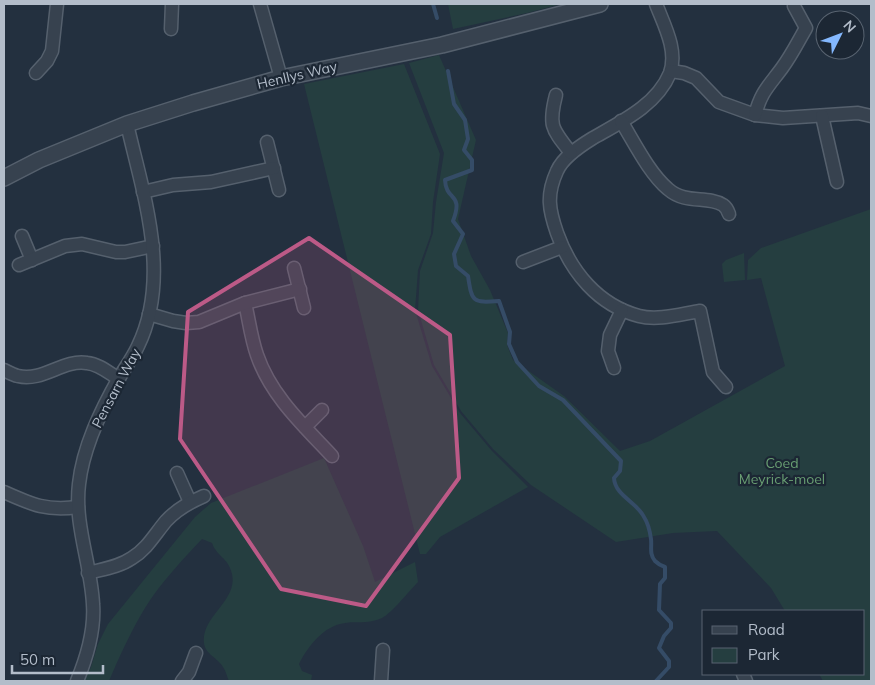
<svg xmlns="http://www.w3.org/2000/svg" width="875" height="685" viewBox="0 0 875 685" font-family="Mulish,sans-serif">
  <rect width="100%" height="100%" fill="#23303f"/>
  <g fill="#253e40">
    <polygon points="448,4 561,4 527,13 453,29"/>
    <polygon points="439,55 476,140 458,219 471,256 490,290 508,333 507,345 513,360 564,396 620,451 650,441 785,366 761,278 747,280 748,260 761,248 871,209 871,681 823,681 819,674 864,674 864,611 785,611 771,588 717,531 673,533 616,542 531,485 493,449 461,411 434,365 418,310 420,271 433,233 436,202 444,153 409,63"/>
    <polygon points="404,64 440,154 433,202 431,234 418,270 415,310 432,366 460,413 492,451 528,487 440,537 426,554 420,554 304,84"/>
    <polygon points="744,253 745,280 724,282 722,264 726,260"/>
    <path d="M324,458l39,88 12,36 40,-20 3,20c-9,9 -26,31 -36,36 -14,7 -28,2 -42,6 -19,5 -33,24 -41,40l3,7 10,4 -1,6h-82c-2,-4 -3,-10 -6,-14 -5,-9 -18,-13 -19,-24 -3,-27 34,-42 28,-69 -4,-17 -15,-17 -20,-31l-10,-4c-19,20 -43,46 -57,69 -14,23 -26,49 -36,73h-25l7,-14 7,-23 10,-20 87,-107 16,-14z"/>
  </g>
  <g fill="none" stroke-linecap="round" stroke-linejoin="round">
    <g stroke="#354c67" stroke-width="4">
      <polyline points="433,4 437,18"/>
      <path d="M448,71l6,33 11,16 3,19 -4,11 8,10v10l-27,10c1,22 19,12 8,41l10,13 -9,20 2,12 12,10c4,26 4,27 31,25l11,31 -1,12 8,18 22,24 24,14 58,61 -1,10 -6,7c1,18 23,24 30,39 4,6 6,15 7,22 1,8 -2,15 4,22 3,3 7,5 10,6v11l-5,6 -1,26 12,13v5l-7,8 -5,12 10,13v6l-13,14"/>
    </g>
    <g stroke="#55606d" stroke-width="15">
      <g id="minor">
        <polyline points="260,4 281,78"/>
        <path d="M656,4c8,21 22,46 14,69 -13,32 -49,49 -77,65 -13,8 -30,19 -36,33 -11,24 -8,39 0,62 14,39 41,72 82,83 19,5 42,-2 61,-5l13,61 13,15"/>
        <polyline points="171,29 172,4"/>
        <polyline points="671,71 684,73 696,78 719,102 755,115 783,118 858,113 871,116"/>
        <polyline points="36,73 47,61 52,51 57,4"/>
        <path d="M556,95c-8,31 -4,34 15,58"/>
        <path d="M755,115c6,-23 13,-28 27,-47 9,-12 16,-26 24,-40l-12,-22"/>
        <polyline points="822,116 837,182"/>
        <path d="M621,121c13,21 28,52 47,68 18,16 39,6 55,16 3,2 5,6 6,9"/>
        <polyline points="267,142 279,190"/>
        <polyline points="143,192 173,185 211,182 274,168"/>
        <polyline points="22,236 32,260"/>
        <polyline points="523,262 562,247"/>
        <polyline points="19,265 65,246 82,244 116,252 125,252 153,246"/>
        <polyline points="294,268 304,308"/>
        <path d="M245,303c4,17 6,35 12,52 14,41 47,71 75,101"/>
        <polyline points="149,314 173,321 186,323 199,322 245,303 300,289"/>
        <polyline points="614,368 608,351 610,335 622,310"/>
        <path d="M4,370c4,2 9,5 14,6 25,6 45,-17 69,-13 12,1 22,10 32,16"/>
        <polyline points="305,427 322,410"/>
        <polyline points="177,473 190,502"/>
        <path d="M4,492c29,13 42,19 74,15"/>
        <path d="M88,573c15,-4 31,-6 44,-15 15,-9 23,-24 34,-37 11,-12 24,-19 38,-25"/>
        <polyline points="743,674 746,681"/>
        <path d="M77,681c10,-24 18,-50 16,-77 -2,-40 -19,-80 -14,-120 4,-37 22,-74 40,-106 6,-10 14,-21 19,-32 34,-70 5,-152 -11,-222"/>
        <polyline points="182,681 189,672 196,653"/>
        <polyline points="381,681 383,650"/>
      </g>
    </g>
    <g stroke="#55606d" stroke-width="18">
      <polyline id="tertiary" points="4,178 39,160 127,124 193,103 281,78 442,45 600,4"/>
    </g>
    <use href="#minor" stroke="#37424f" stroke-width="12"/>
    <use href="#tertiary" stroke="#37424f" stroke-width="15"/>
  </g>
  <path fill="#bc5a87" fill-opacity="0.2" stroke="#bc5a87" stroke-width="4" stroke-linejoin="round" d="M309,238l141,97 9,143 -93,128 -85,-17 -101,-150 8,-127z"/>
  <g text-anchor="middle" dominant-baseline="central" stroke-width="4.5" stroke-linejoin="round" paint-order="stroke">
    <g font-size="14" fill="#b3bdca" stroke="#1c2734">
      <text transform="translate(297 75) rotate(-13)">Henllys Way</text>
      <text transform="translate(116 388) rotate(-62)">Pensarn Way</text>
    </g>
    <g font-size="14" fill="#689d72" stroke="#1c2734">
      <text x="782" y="463">Coed<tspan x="782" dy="16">Meyrick-moel</tspan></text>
    </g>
  </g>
  <rect width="875" height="685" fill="none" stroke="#b3bdca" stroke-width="10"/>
  <rect x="702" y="610" width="162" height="65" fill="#1c2734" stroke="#586370"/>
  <rect x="712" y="626" width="25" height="8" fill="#37424f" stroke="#586370"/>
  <text x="748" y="635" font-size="15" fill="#b3bdca">Road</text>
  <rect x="712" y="648" width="25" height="15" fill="#253e40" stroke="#586370"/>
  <text x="748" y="660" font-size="15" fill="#b3bdca">Park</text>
  <g transform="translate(840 35) rotate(48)"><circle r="24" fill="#1c2734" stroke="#586370"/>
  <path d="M0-4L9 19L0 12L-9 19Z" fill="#84b8fe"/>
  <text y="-8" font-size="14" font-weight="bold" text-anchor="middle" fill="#b3bdca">N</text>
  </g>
  <path d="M12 665v8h91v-8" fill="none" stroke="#b3bdca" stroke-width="2.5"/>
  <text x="20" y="665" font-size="15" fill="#b3bdca" stroke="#1c2734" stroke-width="4" paint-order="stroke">50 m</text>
</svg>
